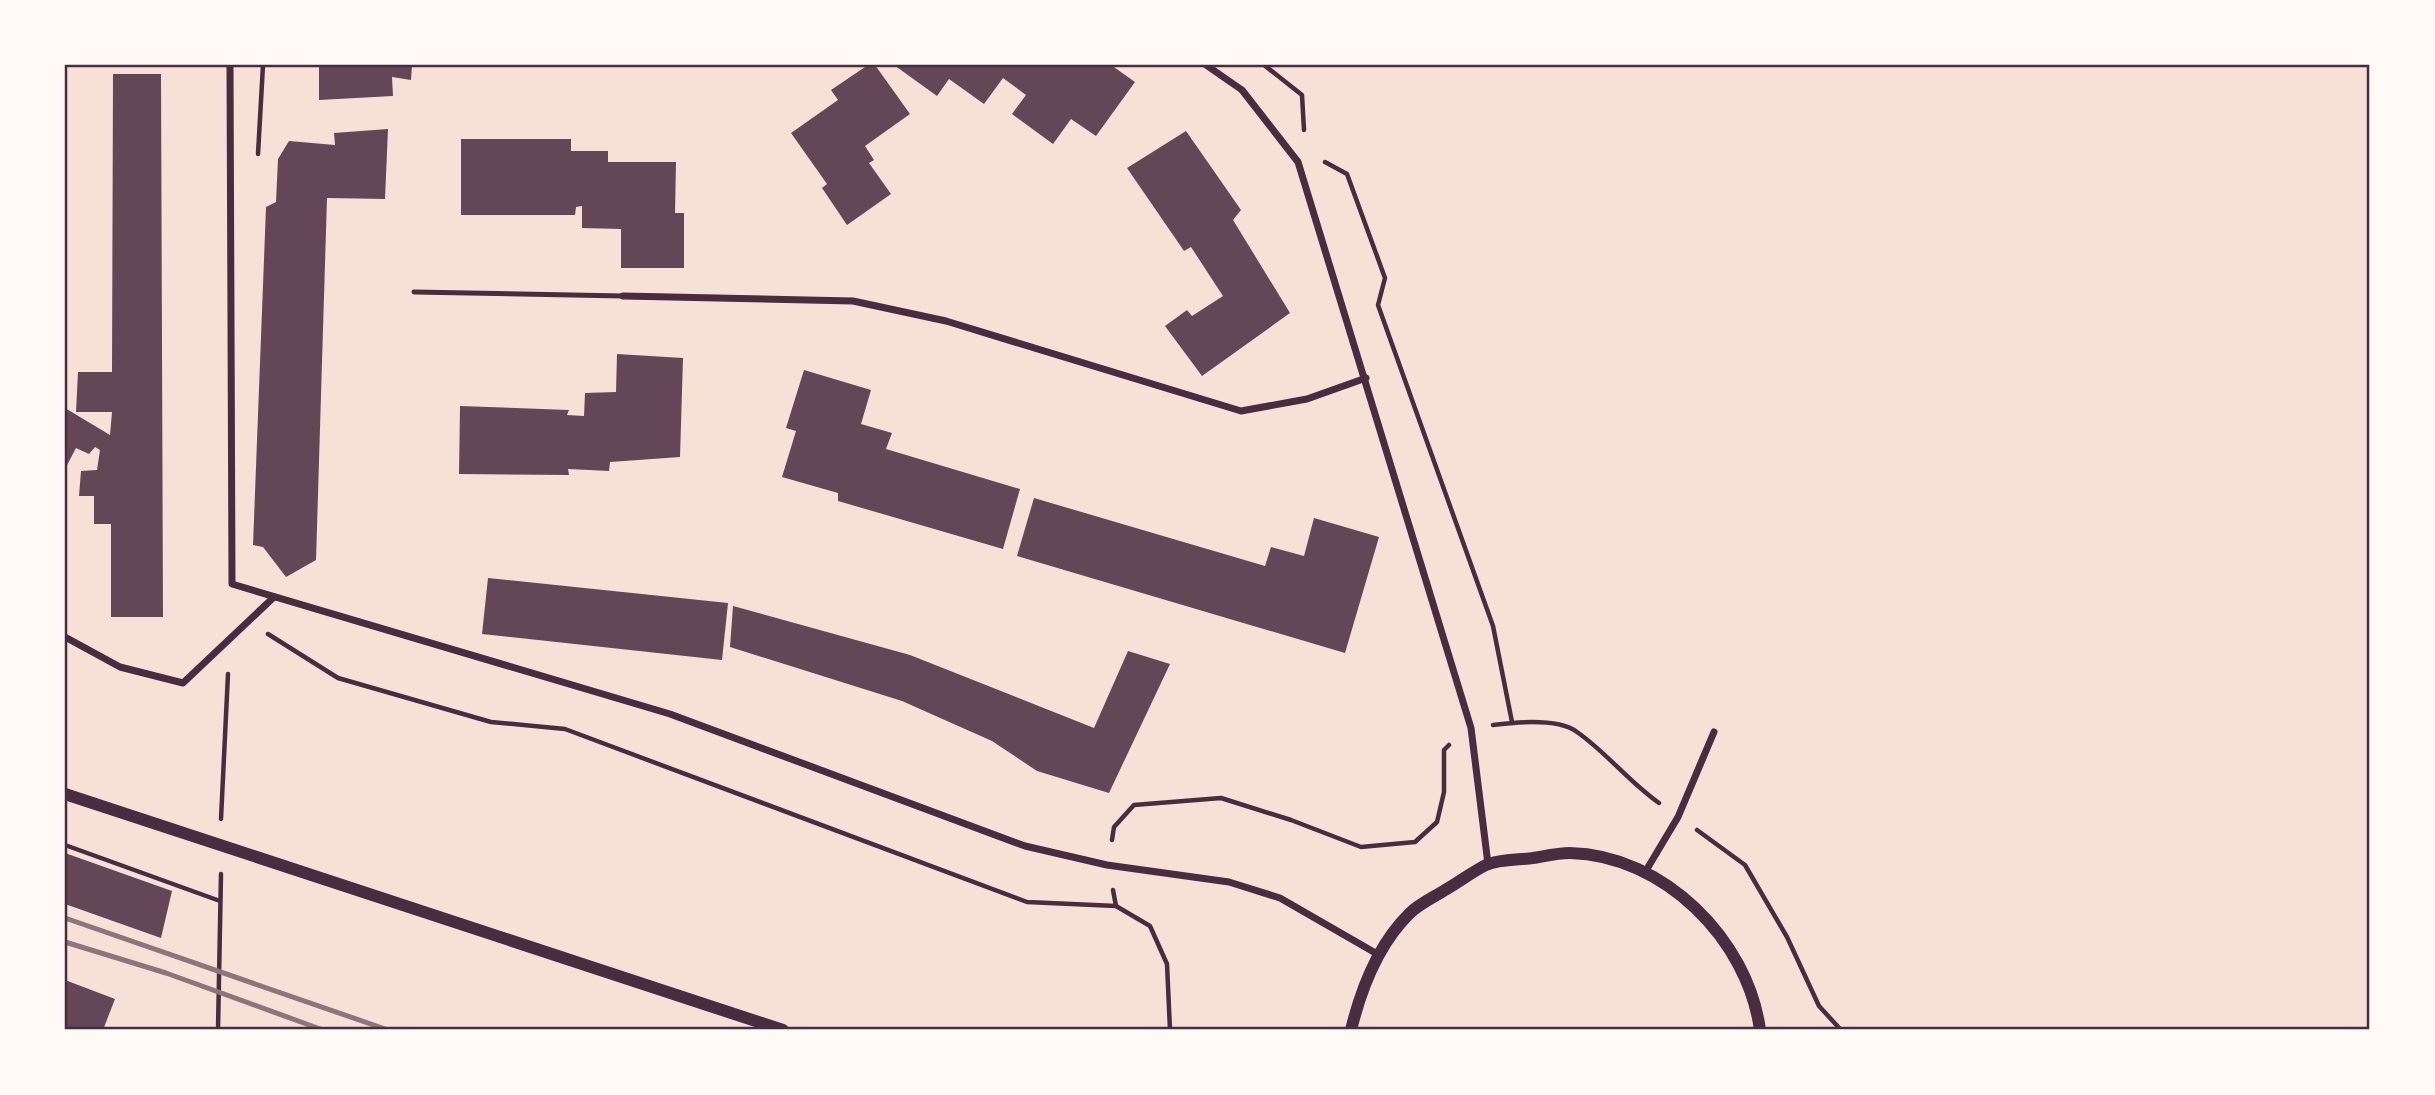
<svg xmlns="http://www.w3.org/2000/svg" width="2435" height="1095" viewBox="0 0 2435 1095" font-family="'Playfair Display',serif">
  <rect width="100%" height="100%" fill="#f7e1d7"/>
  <g fill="#644757">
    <polygon points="319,65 412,65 411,80 392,77 393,96 319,100"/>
    <polygon points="868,65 875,65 910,114 865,146 874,160 869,163 891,194 847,225 822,188 827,184 791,133 838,100 831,90"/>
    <polygon points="894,65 1111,65 1135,82 1096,136 1071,119 1053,144 1012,114 1026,95 1003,78 984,104 949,79 937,96"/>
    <polygon points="113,74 161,74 163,617 111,617 111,524 94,524 94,496 79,496 81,471 97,470 100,450 95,447 89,454 76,448 65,469 65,408 110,435 112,412 76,412 78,372 112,372"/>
    <polygon points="388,129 385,199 327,198 316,560 286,577 263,547 253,545 266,207 276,202 278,159 289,141 335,145 334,133"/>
    <polygon points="1186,131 1241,210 1233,220 1290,313 1202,376 1165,326 1187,310 1192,316 1223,296 1191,247 1184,251 1127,168"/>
    <polygon points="461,139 571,139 571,151 608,151 608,162 676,162 675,213 684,213 684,268 621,268 621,229 582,228 582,206 576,207 575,215 461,215"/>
    <polygon points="617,354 683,358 680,457 610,462 609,471 568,469 569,475 459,474 460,406 569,410 567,415 584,416 585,393 616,392"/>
    <polygon points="804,370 871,390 861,424 892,433 886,449 1020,489 1003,549 838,501 838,493 782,477 796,431 786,428"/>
    <polygon points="1034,498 1265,566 1271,547 1304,556 1314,518 1379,537 1345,653 1017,556"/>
    <polygon points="488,578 728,603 722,660 482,634"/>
    <polygon points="733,606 910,655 1094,728 1128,651 1170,664 1109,793 1037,771 992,741 902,701 730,647"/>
    <polygon points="65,853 172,891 161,938 65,904"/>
    <polygon points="65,980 115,999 103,1030 65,1030"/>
  </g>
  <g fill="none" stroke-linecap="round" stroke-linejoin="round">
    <g stroke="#4a2c40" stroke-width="4.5">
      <polyline points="1264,65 1302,95 1304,130"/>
      <polyline points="258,154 263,65"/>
      <polyline points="1325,162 1347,174 1385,278 1378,305 1493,626 1512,722"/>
      <polyline points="268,634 338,678 491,722 565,729 1027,902 1116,906 1150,926 1167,964 1170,1030"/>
      <path d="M1493,725c23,-3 65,-7 84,7 29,20 52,50 82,71"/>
      <polyline points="221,819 228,674"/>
      <polyline points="1697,830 1745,865 1787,937 1819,1006 1841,1030"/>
      <polyline points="1112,840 1114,827 1134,805 1221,798 1291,820 1361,847 1415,842 1437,822 1444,792 1444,750 1449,745"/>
      <polyline points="65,845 220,901"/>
      <polyline points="1113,890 1116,906"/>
      <polyline points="218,1030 221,874"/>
    </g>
    <polyline stroke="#4a2c40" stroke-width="5" points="414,292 623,296"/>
    <g stroke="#4a2c40" stroke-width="7">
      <polyline points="230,65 232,584 670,714 1025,846 1107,865 1229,882 1280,898 1379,955"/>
      <polyline points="1206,65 1242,90 1298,162 1471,728 1488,864"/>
      <polyline points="623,296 853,301 946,321 1241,411 1307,399 1366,378"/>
      <polyline points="65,637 120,667 183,683 274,597"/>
      <polyline points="1644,874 1678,817 1714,732"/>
    </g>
    <g stroke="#4a2c40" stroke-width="12">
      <polyline points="65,794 783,1030"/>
      <path d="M1351,1030c10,-41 27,-86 59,-117 9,-9 24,-16 35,-23 14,-8 27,-18 41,-25 13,-6 33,-5 47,-7 12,-2 25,-5 37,-5 94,2 178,87 190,177"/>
    </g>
    <g stroke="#8f747c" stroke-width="5">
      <polyline points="65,918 388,1030"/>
      <polyline points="65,942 166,973 323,1030"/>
    </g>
  </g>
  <rect width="2435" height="1095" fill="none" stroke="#fffaf5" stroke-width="133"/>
  <rect x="66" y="66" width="2302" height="962" fill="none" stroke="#4a2c40" stroke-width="2.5"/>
</svg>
